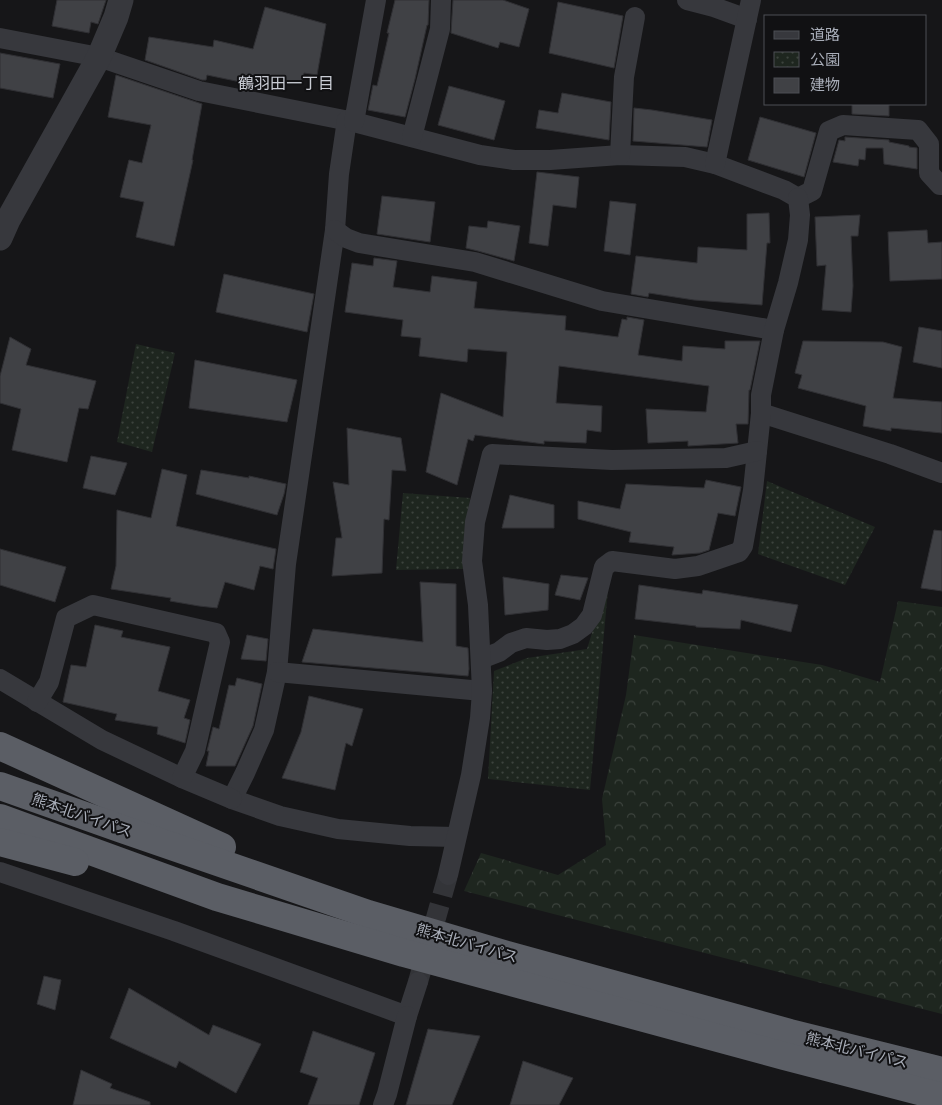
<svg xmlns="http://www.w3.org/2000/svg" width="942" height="1105" viewBox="0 0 942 1105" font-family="Inter,'Noto Sans JP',sans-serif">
  <defs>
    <pattern id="forest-crowns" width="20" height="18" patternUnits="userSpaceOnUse" patternTransform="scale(1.25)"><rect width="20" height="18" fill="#1e261f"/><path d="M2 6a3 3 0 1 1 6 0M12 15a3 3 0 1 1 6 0" fill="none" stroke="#3c433d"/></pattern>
    <pattern id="park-dots" width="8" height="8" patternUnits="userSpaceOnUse" patternTransform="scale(1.25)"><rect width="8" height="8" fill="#1e261f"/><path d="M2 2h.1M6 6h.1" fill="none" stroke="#3c433d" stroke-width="1.8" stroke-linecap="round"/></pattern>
  </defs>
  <rect width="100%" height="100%" fill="#161618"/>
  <polygon fill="url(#forest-crowns)" points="898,601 942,607 942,1014 464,891 481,853 558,875 606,845 602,799 626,695 634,635 822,665 880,682"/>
  <g fill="url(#park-dots)">
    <polygon points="136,344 175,353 152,452 117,442"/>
    <polygon points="767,481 875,527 845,585 758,554"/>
    <polygon points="403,493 470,498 464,569 396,570"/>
    <polygon points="609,578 590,790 488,779 494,671 527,658 587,649"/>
  </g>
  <g fill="#404145" stroke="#303034">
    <polygon points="57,0 106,0 98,24 91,22 89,33 52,26"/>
    <polygon points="395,0 429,0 428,25 427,25 415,79 405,117 368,110 373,85 377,86 389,33 387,33"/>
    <polygon points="453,0 503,0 529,9 519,47 500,42 498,48 451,33"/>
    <polygon points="558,2 623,16 614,68 549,53"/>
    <polygon points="265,7 326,24 317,75 304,73 302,83 256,77 255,85 207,75 206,80 202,80 145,60 149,37 213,47 214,40 253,49"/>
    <polygon points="0,53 60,64 53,98 0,88"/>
    <polygon points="116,75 202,104 192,160 193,160 174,246 136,237 144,202 120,197 129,160 142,163 151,125 108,117"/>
    <polygon points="449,86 505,101 494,140 438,125"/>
    <polygon points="562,93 611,102 609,140 536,128 539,110 558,113"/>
    <polygon points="852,104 889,104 889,116 852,114"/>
    <polygon points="634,108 652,110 712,120 707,147 633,141"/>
    <polygon points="760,117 816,133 804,177 748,160"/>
    <polygon points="845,137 889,140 889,142 909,146 909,147 917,148 917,169 884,164 883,148 866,148 865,160 859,159 858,166 833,162 839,140 845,141"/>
    <polygon points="537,172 579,177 576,208 553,205 548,246 529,243"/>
    <polygon points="382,196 435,202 430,242 377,234"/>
    <polygon points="610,201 636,204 630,255 604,251"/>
    <polygon points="769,213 770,243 767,243 762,305 694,300 649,293 648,297 631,294 636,256 697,263 698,247 747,250 747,214"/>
    <polygon points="860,215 858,236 851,236 853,286 851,312 822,310 826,265 817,266 815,217"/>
    <polygon points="488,221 520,226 514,261 478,251 466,248 469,226 487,228"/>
    <polygon points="927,230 928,243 942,242 942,279 890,281 888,232"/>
    <polygon points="374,258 397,261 393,287 430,292 432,276 477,282 474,308 566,316 565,330 618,337 622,319 627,320 627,317 644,320 638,355 682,361 683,346 725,349 725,341 760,341 750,390 749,390 748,424 736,424 738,443 688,446 688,441 648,443 646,409 706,412 709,386 559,366 556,403 602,406 601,432 587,430 586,443 544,441 544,444 475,435 473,441 468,439 457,485 426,472 441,393 503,417 507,352 468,349 467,362 419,356 421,338 401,336 403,320 345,312 352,263 373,266"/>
    <polygon points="224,274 314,294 307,332 216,312"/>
    <polygon points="919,327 942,331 942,368 913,362"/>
    <polygon points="10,337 31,349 26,365 96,381 88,409 79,408 67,462 12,450 21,409 0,403 0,376"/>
    <polygon points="803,341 883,342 902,347 893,398 942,402 942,433 891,428 891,431 863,426 866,406 798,388 802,375 795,373"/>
    <polygon points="195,360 297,380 287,422 189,408"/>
    <polygon points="347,428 401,438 406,471 392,470 389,520 384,519 382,573 332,576 336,538 342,538 333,482 349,485"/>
    <polygon points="91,456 127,463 115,495 83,488"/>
    <polygon points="162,469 187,475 176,526 276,549 273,569 260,566 254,590 225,582 217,608 199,606 170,601 171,598 111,589 116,566 117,510 151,518"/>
    <polygon points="201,470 249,478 249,476 286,484 284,494 277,515 196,494"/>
    <polygon points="706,480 741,487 735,516 718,513 709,550 700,553 672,555 674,547 629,542 631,532 578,519 578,501 620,509 626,484 704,488"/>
    <polygon points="510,495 554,505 554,528 502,528"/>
    <polygon points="934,530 942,531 942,591 921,588"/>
    <polygon points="0,549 66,567 55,602 0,585"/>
    <polygon points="561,575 588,578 580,600 555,595"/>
    <polygon points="503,577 549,584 548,610 505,615"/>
    <polygon points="420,582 456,584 456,646 468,648 469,669 468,676 302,662 313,629 423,642"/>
    <polygon points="639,585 702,594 703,590 798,605 791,632 741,620 740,629 696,627 696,626 635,619"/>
    <polygon points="95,625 123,631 121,637 170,647 158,691 190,700 184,718 190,720 185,743 157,734 158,727 115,720 117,714 63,702 71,665 86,667"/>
    <polygon points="247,635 268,639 266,661 241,659"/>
    <polygon points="237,678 262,684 253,726 235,766 206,766 209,751 207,751 213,727 219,729 229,685 235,686"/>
    <polygon points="309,696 363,709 352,746 346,743 335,790 282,778 301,732"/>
    <polygon points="44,976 61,980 55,1010 37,1004"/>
    <polygon points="129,988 209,1035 213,1025 261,1044 236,1093 179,1061 176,1068 110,1038"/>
    <polygon points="428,1029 480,1036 452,1105 406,1105"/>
    <polygon points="313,1031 375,1053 359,1105 308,1105 318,1078 300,1072"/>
    <polygon points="523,1061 573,1078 559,1105 510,1105"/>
    <polygon points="81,1070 112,1084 110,1088 150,1102 150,1105 73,1105"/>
  </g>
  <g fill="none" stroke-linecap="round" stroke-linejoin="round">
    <polyline stroke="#333438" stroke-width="20" stroke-dasharray="20 10" stroke-linecap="butt" points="418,982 448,875"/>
    <g stroke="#37383d" stroke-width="20">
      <polyline points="687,0 714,7 747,19"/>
      <polyline points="0,38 99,57 199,91 354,122 480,155 514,160 550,160 620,155 685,157 715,164 784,190 798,198"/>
      <polyline points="347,120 339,174 335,230 286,564 277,672 264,730 245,773 232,799 280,816 338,829 410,836 456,837"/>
      <polyline points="354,122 376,0"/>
      <polyline points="412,137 440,29 441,0"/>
      <polyline points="620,155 624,77 635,17"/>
      <polyline points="715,164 751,0"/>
      <polyline points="798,198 812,191 829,131 843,125 918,130 929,144 929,173 940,185 942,185"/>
      <polyline points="335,230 346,238 359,243 475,262 602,301 774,330"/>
      <polyline points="761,413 890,454 942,473"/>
      <polyline points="481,659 499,652 511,643 526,638 547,640 560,639 573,634 584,626 592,615 604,567 612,561 675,569 698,566 739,552 743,546 753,490 761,413 761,395 774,330 788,283 798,240 800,215 798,198"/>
      <polyline points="277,672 482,691"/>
      <polyline points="0,679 102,740 182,778 232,799"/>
      <polyline points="37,702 49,682 66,618 93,605 216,633 220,642 195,751 182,778"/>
      <polyline points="0,872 174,931 407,1016 418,982"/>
      <polyline points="448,875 471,775 480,718 482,691 478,605 472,561 475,522 492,454 612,460 726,458 757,451"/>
      <polyline points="383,1105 387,1094 407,1016"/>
    </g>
    <polyline stroke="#37383d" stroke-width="25" points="0,238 8,220 99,57 116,17 121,0"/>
    <g stroke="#5b5e65" stroke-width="28">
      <polyline points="0,746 222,847"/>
      <polyline points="0,786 122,829 368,914 507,955 790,1033 942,1071"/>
      <polyline points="0,818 217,897 404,953 784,1056 942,1097"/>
      <polyline points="0,842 75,862"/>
    </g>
  </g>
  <g text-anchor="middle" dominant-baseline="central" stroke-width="4" stroke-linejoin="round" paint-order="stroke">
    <g font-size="15" fill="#a8adb8" stroke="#111113">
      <text transform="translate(82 815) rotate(19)">熊本北バイパス</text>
      <text transform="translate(467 943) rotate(16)">熊本北バイパス</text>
      <text transform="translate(857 1050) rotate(14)">熊本北バイパス</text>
    </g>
    <g font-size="16" fill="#c9ccd4" stroke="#111113">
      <text x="286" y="83">鶴羽田一丁目</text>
    </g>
  </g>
  <rect x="764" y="15" width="162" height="90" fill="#111113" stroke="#4d4f55"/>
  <rect x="774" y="31" width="25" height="8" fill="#37383d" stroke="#4d4f55"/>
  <text x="810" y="40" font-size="15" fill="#a8adb8">道路</text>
  <rect x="774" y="52" width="25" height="15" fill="url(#park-dots)" stroke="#4d4f55"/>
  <text x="810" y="65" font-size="15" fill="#a8adb8">公園</text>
  <rect x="774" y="78" width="25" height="15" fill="#404145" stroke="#4d4f55"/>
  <text x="810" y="90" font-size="15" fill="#a8adb8">建物</text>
</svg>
